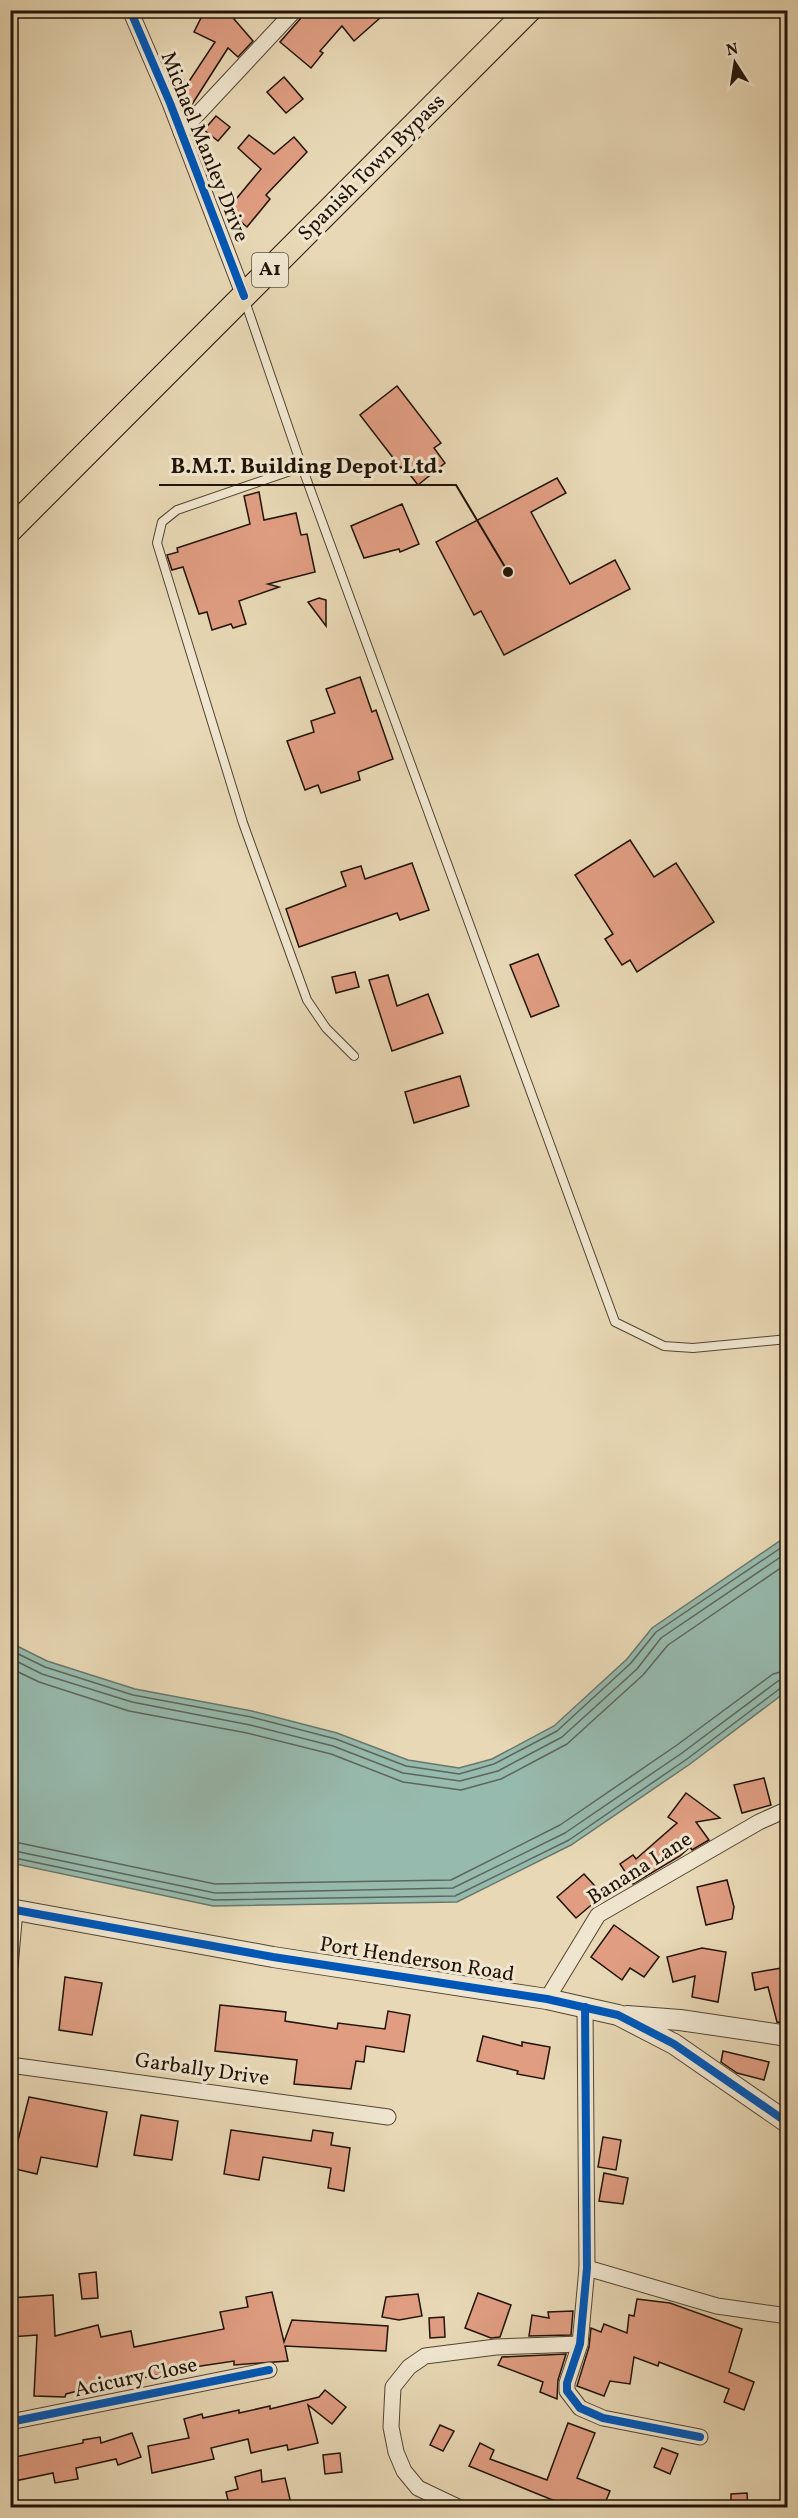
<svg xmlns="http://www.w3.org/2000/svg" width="798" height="2518" viewBox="0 0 798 2518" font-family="Vollkorn,serif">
  <rect width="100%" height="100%" fill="#e8d8b5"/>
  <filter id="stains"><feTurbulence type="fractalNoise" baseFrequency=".00333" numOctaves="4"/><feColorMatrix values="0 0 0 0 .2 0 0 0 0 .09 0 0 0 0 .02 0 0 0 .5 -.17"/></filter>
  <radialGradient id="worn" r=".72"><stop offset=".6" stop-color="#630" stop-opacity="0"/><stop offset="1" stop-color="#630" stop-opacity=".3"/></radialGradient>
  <polygon fill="#97baae" stroke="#68776b" stroke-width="1.5" points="787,1536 787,1691 690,1764 571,1845 457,1902 213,1906 11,1863 11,1643 47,1661 135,1689 252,1711 337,1733 408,1760 459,1768 492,1759 554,1726 627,1659 652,1628"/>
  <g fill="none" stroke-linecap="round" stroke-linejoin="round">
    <g stroke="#5c665a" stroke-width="1.5">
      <polyline points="10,1650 45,1667 133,1695 251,1717 336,1739 406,1766 459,1774 494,1764 557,1731 631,1663 656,1632 788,1543"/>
      <polyline points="10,1658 42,1674 132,1702 250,1725 333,1746 403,1773 460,1781 498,1771 562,1737 637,1669 661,1638 788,1552"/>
      <polyline points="10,1668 39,1682 129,1711 247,1733 331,1754 403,1782 461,1790 501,1779 567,1744 643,1675 668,1645 788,1563"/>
      <polyline points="10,1841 215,1884 451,1880 560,1825 677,1745 773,1674 788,1670"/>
      <polyline points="10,1850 215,1893 453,1888 565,1833 682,1753 778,1681 788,1679"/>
      <polyline points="10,1857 214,1900 455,1896 569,1840 687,1759 782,1687 788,1686"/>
    </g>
  </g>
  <g fill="#e09d82" stroke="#211306" stroke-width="1.5">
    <polygon points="209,10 242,10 234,19 253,41 238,57 228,48 191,106 176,92 184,80 188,83 215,42 194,32 202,16 205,17"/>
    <polygon points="308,10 389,10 354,41 342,26 320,51 323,53 311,68 280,42"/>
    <polygon points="284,77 303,99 286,113 267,92"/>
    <polygon points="216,116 230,127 218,141 204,130"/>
    <polygon points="249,135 274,154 294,137 307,152 266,195 270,199 247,227 227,210 261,169 238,148"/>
    <polygon points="397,386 441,443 434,448 445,463 418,485 403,466 401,468 360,415"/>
    <polygon points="557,478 566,493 531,512 570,584 615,560 630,589 504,655 481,611 474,615 436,542"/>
    <polygon points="259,492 264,520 296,513 301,535 307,534 315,572 268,584 279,587 239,601 246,624 233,628 231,624 212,630 207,612 199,614 183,567 172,570 167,555 178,552 177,548 250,524 244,496"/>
    <polygon points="402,504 419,544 400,552 399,549 364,558 351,526"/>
    <polygon points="319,598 326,600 326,626 308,602"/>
    <polygon points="360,677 372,712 376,710 393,759 358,772 360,780 321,793 318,785 305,790 287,741 314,732 311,721 335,713 326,689"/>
    <polygon points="630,840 654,877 676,863 714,922 637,972 630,960 622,965 605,939 613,934 575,875"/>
    <polygon points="412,863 429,910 400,920 397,913 299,947 286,909 346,886 341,872 361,866 365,879"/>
    <polygon points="538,954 559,1006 531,1017 510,965"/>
    <polygon points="355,972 359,987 336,993 332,977"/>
    <polygon points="388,975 397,1006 428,994 443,1033 392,1051 369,980"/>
    <polygon points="460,1076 469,1106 414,1123 405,1092"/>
    <polygon points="764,1778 771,1805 742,1813 734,1785"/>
    <polygon points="686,1793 720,1818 696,1822 709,1840 692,1850 690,1847 680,1856 633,1884 620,1864 633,1855 636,1859 677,1823 668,1817"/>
    <polygon points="584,1874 603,1895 576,1918 557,1897"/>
    <polygon points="727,1880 734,1907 732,1919 706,1925 697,1887"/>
    <polygon points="614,1925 659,1957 644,1977 630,1968 622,1980 591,1957"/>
    <polygon points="702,1948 726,1952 718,2002 692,1997 695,1976 673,1982 667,1957"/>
    <polygon points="788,1967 788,2024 777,2022 768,1987 755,1990 752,1973"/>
    <polygon points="65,1977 102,1983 92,2035 59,2030"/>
    <polygon points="220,2005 286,2012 285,2021 337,2029 338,2023 385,2029 388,2011 410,2015 404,2052 366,2046 364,2062 356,2061 351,2089 294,2084 297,2060 215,2051"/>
    <polygon points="483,2036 522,2046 522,2042 550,2047 544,2079 517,2074 518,2071 477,2061"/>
    <polygon points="723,2051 769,2062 764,2080 737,2073 721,2062"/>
    <polygon points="29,2097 107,2112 97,2167 41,2157 37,2174 11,2168"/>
    <polygon points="141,2115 178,2121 172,2160 134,2155"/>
    <polygon points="231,2130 311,2141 313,2130 333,2133 331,2145 350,2148 344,2191 328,2188 331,2168 263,2157 259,2180 224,2174"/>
    <polygon points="603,2137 621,2140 616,2170 598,2167"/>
    <polygon points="604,2173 628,2178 623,2204 599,2201"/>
    <polygon points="96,2272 98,2298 82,2299 79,2274"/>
    <polygon points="272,2292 284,2342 292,2320 388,2326 386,2351 285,2346 288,2361 234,2365 234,2361 174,2370 174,2372 121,2382 121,2380 66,2394 65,2397 34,2396 37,2335 10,2337 10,2298 53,2295 55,2336 98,2325 101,2337 131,2331 134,2347 224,2329 220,2312 248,2307 246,2297"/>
    <polygon points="478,2293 511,2305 500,2337 491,2338 465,2328"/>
    <polygon points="418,2294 422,2316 399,2320 382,2317 386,2297"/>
    <polygon points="637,2299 670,2303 742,2329 729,2372 754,2382 744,2410 724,2402 729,2389 659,2362 658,2366 634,2357 630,2384 610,2381 604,2396 577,2386 589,2347 591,2328 601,2332 604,2324 627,2333 629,2315 634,2316"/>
    <polygon points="573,2311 571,2335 529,2336 532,2315 549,2318 548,2312"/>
    <polygon points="444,2317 445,2337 430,2338 429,2318"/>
    <polygon points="566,2354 558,2380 557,2399 540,2392 543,2382 498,2365 502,2357"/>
    <polygon points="325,2390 346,2407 332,2424 308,2405 318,2443 288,2450 287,2445 251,2453 248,2439 211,2448 214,2459 152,2473 148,2446 189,2438 184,2419 202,2414 203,2418 239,2410 239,2413 270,2406 270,2409 319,2397"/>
    <polygon points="568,2423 595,2433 577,2478 610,2491 603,2508 572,2508 469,2466 480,2443 494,2450 490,2459 547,2480"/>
    <polygon points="440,2425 454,2431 443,2451 430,2445"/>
    <polygon points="132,2433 141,2457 118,2465 116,2459 76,2468 78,2479 55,2483 53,2473 10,2482 10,2458 83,2443 83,2440 100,2437 101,2443"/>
    <polygon points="662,2448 678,2454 670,2474 654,2467"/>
    <polygon points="340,2453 342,2472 325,2474 323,2455"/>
    <polygon points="261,2470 262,2482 285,2478 292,2508 230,2508 226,2492 238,2489 235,2477"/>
    <polygon points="747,2493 748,2508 731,2508 731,2494"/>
  </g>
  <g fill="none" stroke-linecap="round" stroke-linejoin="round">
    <g stroke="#534432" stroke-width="10">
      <g id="service">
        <polyline points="245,301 302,467 615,1322 664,1346 693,1348 788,1339"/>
        <polyline points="302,467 177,510 162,522 157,543 243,823 307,1000 326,1028 354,1056"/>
      </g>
    </g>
    <g stroke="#534432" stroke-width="17">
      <g id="minor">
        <polyline points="130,10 170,103 244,296"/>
        <polyline points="181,132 295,10"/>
        <polyline points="10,1967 15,1910"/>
        <polyline points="547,1999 598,1915 759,1822 788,1809"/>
        <polyline points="585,2007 587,2268 580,2344 567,2383 567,2391 580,2408 603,2418 700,2437"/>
        <polyline points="10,2065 388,2117"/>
        <polyline points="587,2268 717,2306 788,2316"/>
        <polyline points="10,2422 269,2370"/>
        <polyline points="460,2508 418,2488 404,2471 396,2452 391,2427 393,2387 409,2367 425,2356 496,2347 580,2344"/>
      </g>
    </g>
    <g stroke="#534432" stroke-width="22">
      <g id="tertiary">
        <polyline points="10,1909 273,1957 547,1999 618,2015 674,2044 788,2123"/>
        <polyline points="627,2016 680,2020 788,2036"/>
      </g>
    </g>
    <g stroke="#211306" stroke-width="26">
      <polyline id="primary" points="10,530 529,10"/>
    </g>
    <use href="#service" stroke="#f0e6cf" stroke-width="8"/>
    <use href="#minor" stroke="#f0e6cf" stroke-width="15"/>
    <use href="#tertiary" stroke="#f0e6cf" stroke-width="20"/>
    <use href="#primary" stroke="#e8d8b5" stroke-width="24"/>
    <g stroke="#f0e6cf" stroke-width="11">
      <g id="cycleway">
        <polyline points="130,10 170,103 244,296"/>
        <polyline points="10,1909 273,1957 547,1999 618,2015 674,2044 788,2123"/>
        <polyline points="585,2007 587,2268 580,2344 567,2383 567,2391 580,2408 603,2418 700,2437"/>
        <polyline points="10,2422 269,2370"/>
      </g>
    </g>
    <use href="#cycleway" stroke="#0057b8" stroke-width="8"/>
  </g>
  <g text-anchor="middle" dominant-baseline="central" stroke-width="6" stroke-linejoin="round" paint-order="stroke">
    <rect fill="#f0e6cf" stroke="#5f5242" stroke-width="1.5" x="252" y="253" width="36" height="34" rx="4.5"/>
    <g font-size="20" font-weight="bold" fill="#211306">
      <text x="270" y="270">A1</text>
    </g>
    <g font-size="21" fill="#211306" stroke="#f0e6cf">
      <text transform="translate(204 147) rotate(68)">Michael Manley Drive</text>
      <text transform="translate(372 168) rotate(-45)">Spanish Town Bypass</text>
      <text transform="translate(640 1869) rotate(-32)">Banana Lane</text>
      <text transform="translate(417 1960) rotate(9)">Port Henderson Road</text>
      <text transform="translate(202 2070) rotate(8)">Garbally Drive</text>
      <text transform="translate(136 2378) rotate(-12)">Acicury Close</text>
    </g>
  </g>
  <path fill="none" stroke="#211306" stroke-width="2" d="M508 572L456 485H159"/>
  <circle fill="#211306" stroke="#f0e6cf" stroke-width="2" cx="508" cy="572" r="6"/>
  <g font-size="22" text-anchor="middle" font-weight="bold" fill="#211306" stroke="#f0e6cf" stroke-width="6" stroke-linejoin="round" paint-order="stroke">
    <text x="307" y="473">B.M.T. Building Depot Ltd.</text>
  </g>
  <rect width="798" height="2518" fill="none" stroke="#e8d8b5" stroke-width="36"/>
  <rect x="12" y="12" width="774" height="2494" fill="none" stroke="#211306" stroke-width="3"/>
  <rect x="18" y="18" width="762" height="2482" fill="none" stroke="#211306" stroke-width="1.5"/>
  <g transform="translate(735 63) rotate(348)" stroke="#f0e6cf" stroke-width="4.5" paint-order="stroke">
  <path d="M0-4.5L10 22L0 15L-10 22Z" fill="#211306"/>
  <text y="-9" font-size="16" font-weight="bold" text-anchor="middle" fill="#211306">N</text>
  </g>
  <rect width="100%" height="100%" filter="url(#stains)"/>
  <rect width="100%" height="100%" fill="url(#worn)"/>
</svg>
